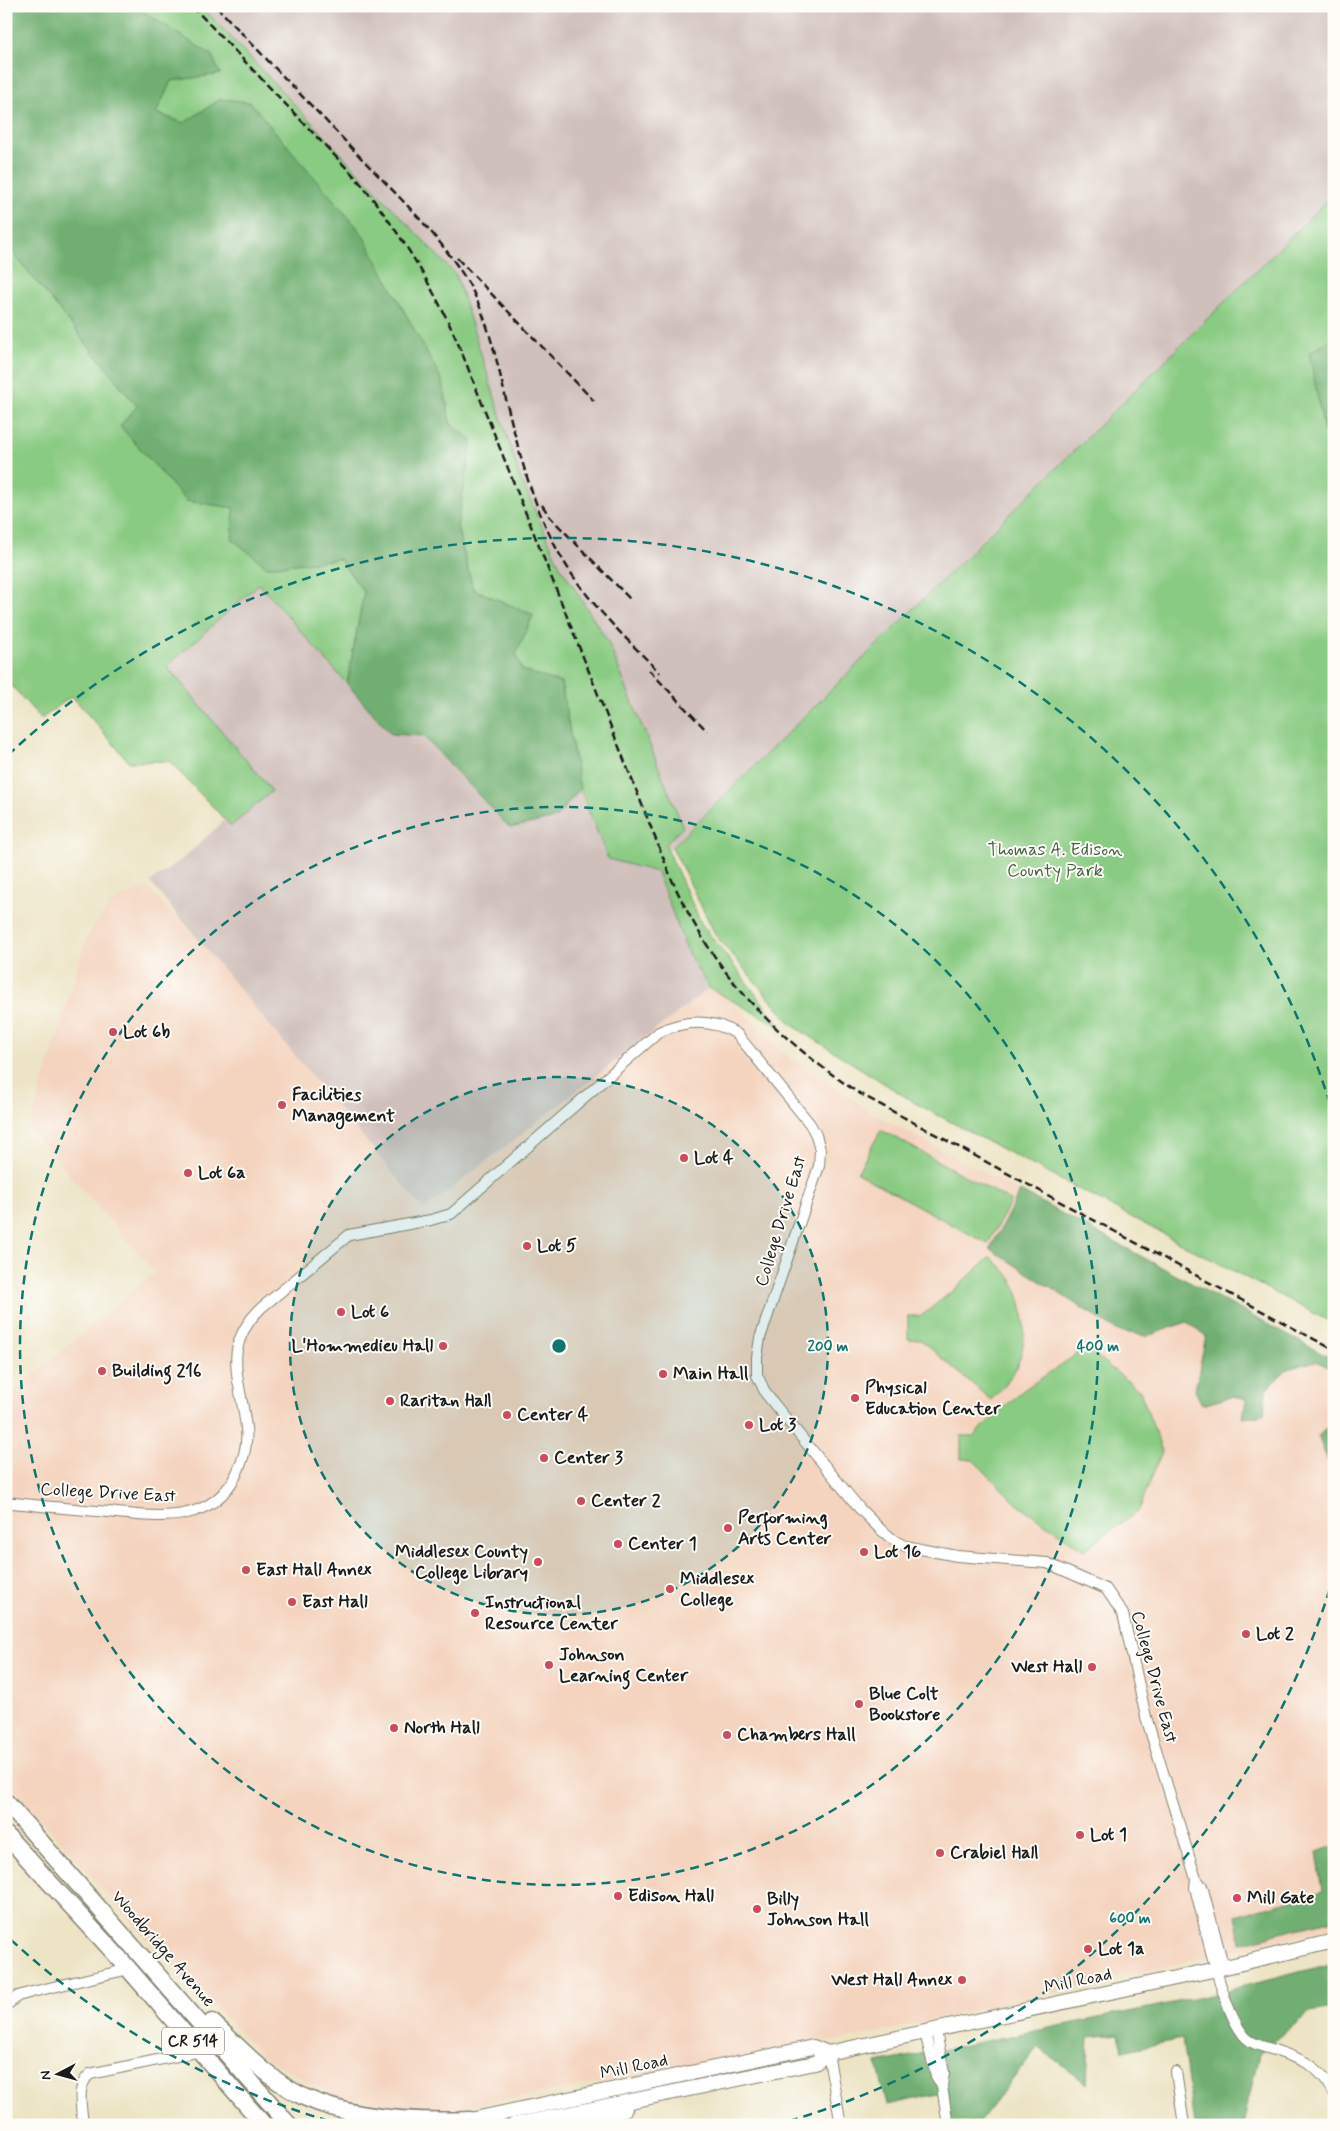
<svg xmlns="http://www.w3.org/2000/svg" width="1340" height="2131" viewBox="0 0 1340 2131" font-family="Mynerve,sans-serif">
  <rect width="100%" height="100%" fill="#fdfcf7"/>
  <filter id="ink" filterUnits="userSpaceOnUse"><feTurbulence type="fractalNoise" baseFrequency=".02" numOctaves="2"/><feDisplacementMap in="SourceGraphic" scale="10" xChannelSelector="R" yChannelSelector="G"/><feConvolveMatrix kernelMatrix="1 2 1 2 8 2 1 2 1" color-interpolation-filters="sRGB"/></filter>
  <filter id="wash" filterUnits="userSpaceOnUse"><feTurbulence type="fractalNoise" baseFrequency=".0096" numOctaves="4" result="noise"/><feDisplacementMap in="SourceGraphic" scale="20" xChannelSelector="R" yChannelSelector="G"/><feGaussianBlur stdDeviation="1.12" result="paint"/><feColorMatrix in="noise" values="0 0 0 0 0 0 0 0 0 0 0 0 0 0 0 0 0 1.4 0 .05"/><feComposite in="paint" operator="in"/></filter>
  <g filter="url(#wash)">
    <rect width="100%" height="100%" fill="#ede4c5"/>
    <polygon fill="#f4d4bf" points="148,888 422,1177 698,967 784,1053 871,1112 1334,1361 1334,1928 863,2036 444,2110 388,2106 333,2095 265,2058 152,1945 6,1780 6,1398 155,1272 29,1129 87,936 112,902"/>
    <g fill="#d0c0bb">
      <polygon points="174,6 1334,6 1334,194 652,866"/>
      <polygon points="259,584 391,734 423,736 510,828 556,818 580,789 608,858 657,872 688,953 709,988 424,1210 150,882 181,860 225,820 231,826 167,666"/>
    </g>
    <g fill="#8acb83" stroke="#537450">
      <polygon points="134,6 201,6 456,275 520,477 559,564 608,642 683,827 665,844 701,923 781,1027 709,988 688,953 657,872 608,859 580,789 561,683 522,671 516,654 533,615 473,589 457,527 472,441 450,423 443,382 221,99 184,123 156,113 171,81 220,74"/>
      <polygon points="1334,194 1334,1324 915,1103 792,1025 716,936 672,847"/>
      <polygon points="6,244 137,406 235,508 267,567 339,559 364,592 347,684 259,584 167,666 272,791 231,826 169,761 129,762 72,696 41,719 6,679"/>
      <polygon points="881,1130 1011,1201 988,1244 857,1173"/>
      <path d="M990,1257c6,5 12,10 17,16 18,24 22,63 11,90 -5,14 -17,26 -27,37l-70,-60 -13,-1v-23h13l34,-27z"/>
      <polygon points="1086,1348 1140,1391 1162,1451 1139,1510 1084,1550 1017,1504 973,1460 961,1459 961,1436 973,1436 1022,1391"/>
    </g>
    <g fill="#6faf71" stroke="#466646">
      <polygon points="6,6 134,6 212,55 220,74 171,81 156,113 184,123 221,99 250,102 361,232 443,382 450,423 472,441 457,527 473,589 533,615 516,654 522,670 561,683 580,789 556,818 510,828 423,736 391,734 347,684 364,592 340,559 267,567 232,539 234,508 186,501 120,426 137,406 6,244 6,109 9,54 6,54"/>
      <polygon points="1334,338 1334,433 1324,431 1309,353"/>
      <polygon points="1020,1191 1334,1360 1334,1370 1316,1361 1287,1369 1266,1390 1264,1415 1243,1418 1246,1399 1234,1396 1202,1405 1195,1390 1206,1336 1187,1322 1147,1336 1118,1331 990,1249"/>
      <polygon points="1334,1421 1334,1476 1318,1436"/>
      <polygon points="1334,1846 1334,1920 1240,1943 1235,1916 1323,1891 1317,1852"/>
      <polygon points="1334,1963 1334,2008 1310,2012 1259,2054 1243,2125 1194,2125 1182,2039 1122,2051 1119,2034 1089,2037 1087,2084 1038,2047 977,2125 952,2125 943,2093 887,2105 877,2063 1202,1997"/>
    </g>
  </g>
  <g filter="url(#ink)">
    <g fill="none" stroke-linecap="round" stroke-linejoin="round">
      <g stroke="#848070" stroke-width="12">
        <g id="street">
          <path d="M6,1502c30,4 61,6 91,9 50,4 111,19 139,-36 7,-15 12,-29 10,-47 -5,-49 -26,-80 15,-120l88,-73 82,-15 20,-6 208,-182c26,-12 52,-14 78,2l73,90 6,11 4,15 -1,16 -59,172 -3,19v18l9,19 94,115 21,21 14,11 10,5 52,10 90,7 59,26 17,25 23,103 50,162 -1,9c9,32 29,136 55,153 6,4 14,6 21,8 29,10 49,15 63,44"/>
          <polyline points="1196,1879 1202,1886 1224,1968"/>
          <polyline points="6,2006 18,1996 32,1992 129,1969"/>
          <polyline points="925,2033 936,2076 942,2086 944,2073 936,2031"/>
          <polyline points="828,2053 841,2125"/>
          <polyline points="1176,2072 1184,2125"/>
          <polyline points="942,2086 948,2125"/>
          <path d="M83,2125c-1,-18 -8,-38 7,-51l111,-23"/>
        </g>
      </g>
      <g stroke="#848070" stroke-width="16">
        <g id="secondary">
          <polyline points="461,2122 813,2047 828,2053"/>
          <polyline points="514,2125 815,2063 828,2053 1217,1969 1334,1941"/>
          <polyline points="578,2125 625,2109"/>
        </g>
      </g>
      <g stroke="#848070" stroke-width="19">
        <g id="primary">
          <polyline points="6,1802 289,2125"/>
          <polyline points="6,1835 120,1959 264,2125"/>
          <path d="M212,2022c27,25 59,60 92,75 48,22 114,25 166,23"/>
        </g>
      </g>
      <use href="#street" stroke="#fff" stroke-width="10"/>
      <use href="#secondary" stroke="#fff" stroke-width="14"/>
      <use href="#primary" stroke="#fff" stroke-width="16"/>
      <g stroke="#1c1c1c" stroke-width="2.5" stroke-dasharray="8 4" stroke-linecap="butt">
        <path d="M192,6l164,172c43,52 77,107 104,170l212,532c43,95 100,154 185,212l477,258"/>
        <path d="M216,6c49,52 99,103 148,155 37,38 79,78 106,125 23,42 32,103 45,149 11,44 27,91 51,130 25,41 61,74 94,108"/>
        <polyline points="457,258 594,401"/>
        <polyline points="542,505 550,517 632,601"/>
        <polyline points="649,670 707,731"/>
      </g>
    </g>
  </g>
  <circle cx="559" cy="1346" r="269" fill="#0f766e" fill-opacity=".12"/>
  <g fill="none" stroke="#0f766e" stroke-width="2.5" stroke-dasharray="9 6">
    <circle cx="559" cy="1346" r="269"/>
    <circle cx="559" cy="1346" r="539"/>
    <path d="M1334 1575A808 808 0 0 1 775 2125M343 2125A808 808 0 0 1 8 1937M8 755A808 808 0 0 1 1334 1117"/>
  </g>
  <g fill="#d1495b" stroke="#fdfcf7" stroke-width="2">
    <circle cx="113" cy="1032" r="5"/>
    <circle cx="282" cy="1105" r="5"/>
    <circle cx="684" cy="1158" r="5"/>
    <circle cx="188" cy="1173" r="5"/>
    <circle cx="527" cy="1246" r="5"/>
    <circle cx="341" cy="1312" r="5"/>
    <circle cx="443" cy="1346" r="5"/>
    <circle cx="102" cy="1371" r="5"/>
    <circle cx="663" cy="1374" r="5"/>
    <circle cx="855" cy="1398" r="5"/>
    <circle cx="390" cy="1401" r="5"/>
    <circle cx="507" cy="1415" r="5"/>
    <circle cx="749" cy="1425" r="5"/>
    <circle cx="544" cy="1458" r="5"/>
    <circle cx="581" cy="1501" r="5"/>
    <circle cx="728" cy="1528" r="5"/>
    <circle cx="618" cy="1544" r="5"/>
    <circle cx="864" cy="1552" r="5"/>
    <circle cx="538" cy="1562" r="5"/>
    <circle cx="246" cy="1570" r="5"/>
    <circle cx="670" cy="1589" r="5"/>
    <circle cx="292" cy="1602" r="5"/>
    <circle cx="475" cy="1613" r="5"/>
    <circle cx="1246" cy="1634" r="5"/>
    <circle cx="549" cy="1665" r="5"/>
    <circle cx="1092" cy="1667" r="5"/>
    <circle cx="859" cy="1704" r="5"/>
    <circle cx="394" cy="1728" r="5"/>
    <circle cx="727" cy="1735" r="5"/>
    <circle cx="1080" cy="1835" r="5"/>
    <circle cx="940" cy="1853" r="5"/>
    <circle cx="618" cy="1896" r="5"/>
    <circle cx="1237" cy="1898" r="5"/>
    <circle cx="757" cy="1909" r="5"/>
    <circle cx="1088" cy="1949" r="5"/>
    <circle cx="962" cy="1980" r="5"/>
  </g>
  <g text-anchor="middle" dominant-baseline="central" stroke-width="4" stroke-linejoin="round" paint-order="stroke">
    <rect fill="#fdfcf7" stroke="#605f5e" stroke-width="1" x="162" y="2027.5" width="62" height="27" rx="4"/>
    <g font-size="16" font-weight="bold" fill="#1c1c1c">
      <text x="193" y="2041">CR 514</text>
    </g>
    <g font-size="18" fill="#486245" stroke="#fdfcf7">
      <text x="1055" y="850">Thomas A. Edison<tspan x="1055" dy="21">County Park</tspan></text>
    </g>
    <g font-size="18" font-weight="bold" fill="#1c1c1c" stroke="#fdfcf7" text-anchor="start">
      <text x="123" y="1032">Lot 6b</text>
      <text x="292" y="1095">Facilities<tspan x="292" dy="21">Management</tspan></text>
      <text x="694" y="1158">Lot 4</text>
      <text x="198" y="1173">Lot 6a</text>
      <text x="537" y="1246">Lot 5</text>
      <text x="351" y="1312">Lot 6</text>
      <text x="433" y="1346" text-anchor="end">L'Hommedieu Hall</text>
      <text x="112" y="1371">Building 216</text>
      <text x="673" y="1374">Main Hall</text>
      <text x="865" y="1388">Physical<tspan x="865" dy="21">Education Center</tspan></text>
      <text x="400" y="1401">Raritan Hall</text>
      <text x="517" y="1415">Center 4</text>
      <text x="759" y="1425">Lot 3</text>
      <text x="554" y="1458">Center 3</text>
      <text x="591" y="1501">Center 2</text>
      <text x="738" y="1518">Performing<tspan x="738" dy="21">Arts Center</tspan></text>
      <text x="628" y="1544">Center 1</text>
      <text x="528" y="1552" text-anchor="end">Middlesex County<tspan x="528" dy="21">College Library</tspan></text>
      <text x="874" y="1552">Lot 16</text>
      <text x="256" y="1570">East Hall Annex</text>
      <text x="680" y="1579">Middlesex<tspan x="680" dy="21">College</tspan></text>
      <text x="302" y="1602">East Hall</text>
      <text x="485" y="1603">Instructional<tspan x="485" dy="21">Resource Center</tspan></text>
      <text x="1256" y="1634">Lot 2</text>
      <text x="559" y="1655">Johnson<tspan x="559" dy="21">Learning Center</tspan></text>
      <text x="1082" y="1667" text-anchor="end">West Hall</text>
      <text x="869" y="1694">Blue Colt<tspan x="869" dy="21">Bookstore</tspan></text>
      <text x="404" y="1728">North Hall</text>
      <text x="737" y="1735">Chambers Hall</text>
      <text x="1090" y="1835">Lot 1</text>
      <text x="950" y="1853">Crabiel Hall</text>
      <text x="628" y="1896">Edison Hall</text>
      <text x="1247" y="1898">Mill Gate</text>
      <text x="767" y="1899">Billy<tspan x="767" dy="21">Johnson Hall</tspan></text>
      <text x="1098" y="1949">Lot 1a</text>
      <text x="952" y="1980" text-anchor="end">West Hall Annex</text>
    </g>
    <g font-size="18" fill="#1c1c1c" stroke="#fdfcf7">
      <text transform="translate(781 1221) rotate(-73)">College Drive East</text>
      <text transform="translate(108 1493) rotate(3)">College Drive East</text>
      <text transform="translate(1154 1677) rotate(75)">College Drive East</text>
      <text transform="translate(163 1949) rotate(49)">Woodbridge Avenue</text>
      <text transform="translate(1078 1981) rotate(-12)">Mill Road</text>
      <text transform="translate(634 2067) rotate(-12)">Mill Road</text>
    </g>
  </g>
  <circle cx="559" cy="1346" r="8" fill="#0f766e" stroke="#fdfcf7" stroke-width="2.5"/>
  <g font-size="15" text-anchor="middle" font-weight="bold" fill="#0f766e" stroke="#fdfcf7" stroke-width="4" stroke-linejoin="round" paint-order="stroke">
    <text x="828" y="1351">200 m</text>
    <text x="1098" y="1351">400 m</text>
    <text x="1130" y="1923">600 m</text>
  </g>
  <rect width="1340" height="2131" fill="none" stroke="#fdfcf7" stroke-width="25"/>
  <g transform="translate(58 2074) rotate(264)" stroke="#fdfcf7" stroke-width="4" paint-order="stroke">
  <path d="M0-4L9 19L0 12L-9 19Z" fill="#1c1c1c"/>
  <text y="-8" font-size="14" font-weight="bold" text-anchor="middle" fill="#1c1c1c">N</text>
  </g>
</svg>
